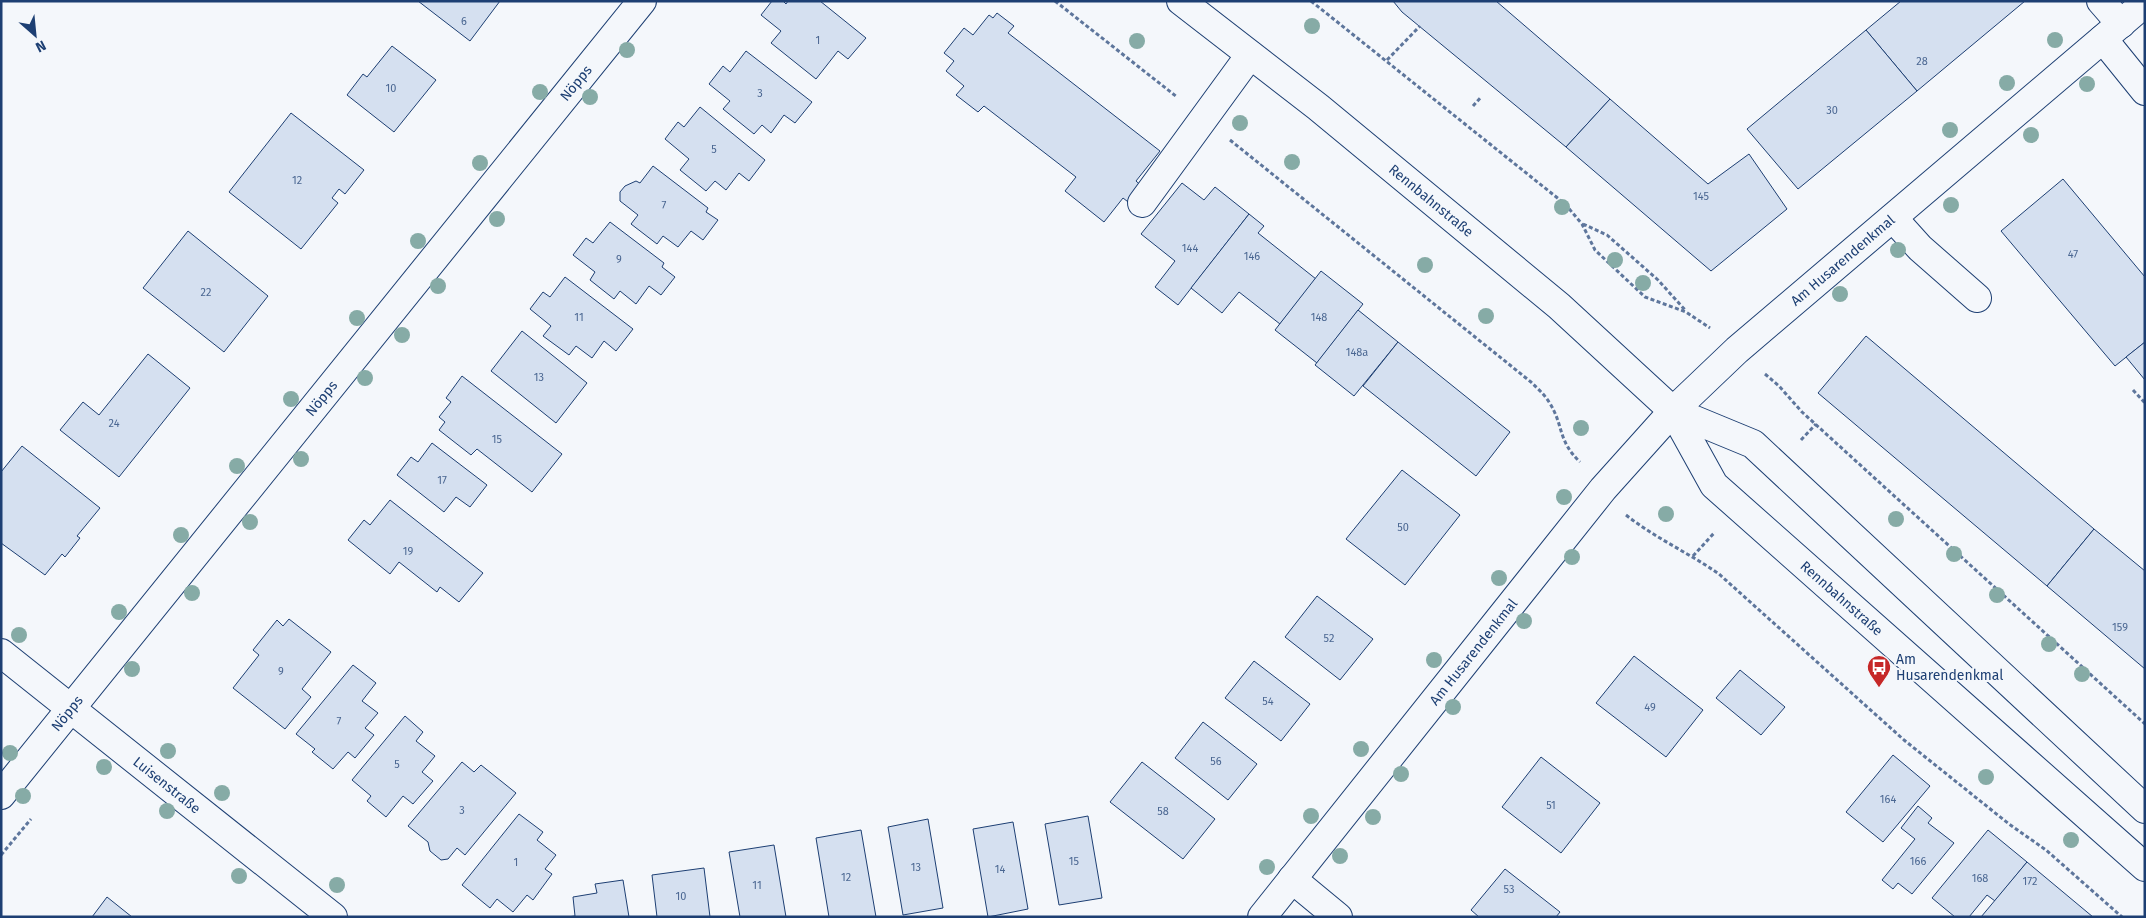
<svg xmlns="http://www.w3.org/2000/svg" width="2146" height="918" viewBox="0 0 2146 918" font-family="'Fira Sans',sans-serif">
  <rect width="100%" height="100%" fill="#f4f7fb"/>
  <g fill="#d5e0f0" stroke="#1d3f73">
    <polygon points="418,1 500,1 470,41"/>
    <polygon points="772,1 783,1 786,4 788,1 820,1 866,38 848,59 838,51 816,79 771,43 781,31 761,15"/>
    <polygon points="1393,1 1496,1 1610,99 1566,147 1402,12"/>
    <polygon points="1901,1 2025,1 1917,91 1866,30"/>
    <polygon points="997,13 1014,26 1008,33 1160,151 1136,181 1145,189 1132,205 1123,198 1104,222 1065,191 1076,177 984,106 978,112 956,95 964,86 946,71 954,61 944,53 964,28 973,35 989,15 993,18"/>
    <polygon points="1866,30 1917,91 1798,189 1747,129"/>
    <polygon points="392,46 436,80 394,132 347,95 363,74 367,77"/>
    <polygon points="746,51 812,102 795,123 784,115 771,133 762,125 754,134 723,109 730,101 709,84 723,66 730,72"/>
    <polygon points="1610,99 1708,184 1749,154 1787,209 1711,271 1566,147"/>
    <polygon points="700,107 765,160 749,181 739,173 726,190 715,181 706,191 680,170 689,159 665,139 678,122 684,127"/>
    <polygon points="291,113 364,170 345,194 339,189 332,198 338,203 301,249 229,192"/>
    <polygon points="653,166 708,208 706,212 718,220 703,240 691,231 678,247 663,236 657,244 631,224 638,215 620,201 620,192 625,186 636,181 640,183"/>
    <polygon points="2063,179 2145,277 2145,342 2115,366 2001,231"/>
    <polygon points="1182,183 1204,200 1215,187 1249,214 1178,305 1155,287 1175,261 1141,234"/>
    <polygon points="1249,214 1264,226 1258,233 1316,279 1280,324 1239,292 1222,313 1191,288"/>
    <polygon points="610,222 664,263 662,267 675,277 661,295 649,286 636,304 620,291 614,299 590,280 595,272 573,255 586,238 593,243"/>
    <polygon points="188,231 268,296 224,352 143,288"/>
    <polygon points="1321,271 1363,304 1317,363 1275,330"/>
    <polygon points="565,277 633,329 616,351 604,341 592,358 576,346 569,355 543,336 551,326 530,309 543,292 550,297"/>
    <polygon points="1358,310 1398,342 1354,396 1315,365"/>
    <polygon points="522,331 587,383 556,423 491,371"/>
    <polygon points="1866,336 2094,529 2047,586 1818,393"/>
    <polygon points="1398,342 1510,432 1476,476 1363,386"/>
    <polygon points="2145,342 2145,380 2126,357"/>
    <polygon points="148,354 190,388 119,477 60,430 83,402 99,415"/>
    <polygon points="462,376 562,454 532,492 477,449 471,455 439,430 445,422 439,417 451,402 446,398"/>
    <polygon points="432,443 487,485 470,507 456,497 444,512 397,475 411,457 418,462"/>
    <polygon points="22,446 100,508 77,536 80,538 65,557 62,554 45,575 1,543 1,472"/>
    <polygon points="1402,470 1460,515 1405,585 1346,539"/>
    <polygon points="390,500 483,573 459,602 440,587 437,592 399,562 390,574 348,540 364,520 370,525"/>
    <polygon points="2094,529 2145,571 2145,669 2047,586"/>
    <polygon points="1317,596 1373,639 1340,680 1285,637"/>
    <polygon points="289,619 331,652 302,689 311,697 285,729 233,688 259,655 253,650 277,620 283,626"/>
    <polygon points="1634,656 1703,710 1666,757 1596,703"/>
    <polygon points="1254,661 1310,704 1281,741 1225,698"/>
    <polygon points="353,665 376,683 362,701 378,713 365,728 374,735 355,758 348,752 333,769 312,752 315,749 296,734"/>
    <polygon points="1740,670 1785,707 1761,735 1716,698"/>
    <polygon points="405,716 423,732 416,741 435,756 422,772 433,781 413,804 403,796 386,817 367,801 371,796 352,780"/>
    <polygon points="1203,722 1257,764 1228,800 1175,758"/>
    <polygon points="1893,755 1930,786 1883,842 1846,812"/>
    <polygon points="1541,757 1600,803 1561,853 1502,807"/>
    <polygon points="462,762 474,772 481,765 516,793 465,855 457,848 448,859 441,860 430,851 428,842 408,826"/>
    <polygon points="1142,762 1215,819 1183,859 1110,802"/>
    <polygon points="1918,806 1932,818 1928,823 1954,843 1912,894 1898,883 1893,889 1882,880 1915,839 1901,828"/>
    <polygon points="519,814 543,832 537,840 556,855 545,869 552,874 533,900 527,895 513,912 497,899 490,908 462,885"/>
    <polygon points="1088,816 1102,898 1059,905 1045,824"/>
    <polygon points="928,819 943,908 903,915 888,827"/>
    <polygon points="1013,822 1028,909 988,917 973,829"/>
    <polygon points="861,830 876,917 829,917 816,838"/>
    <polygon points="1988,830 2027,862 1995,901 1987,895 1969,917 1955,917 1932,898"/>
    <polygon points="774,845 786,917 740,917 729,852"/>
    <polygon points="2027,862 2093,917 1981,917"/>
    <polygon points="704,868 710,917 657,917 652,875"/>
    <polygon points="1505,869 1560,912 1556,917 1479,917 1471,910"/>
    <polygon points="623,880 629,917 567,917 575,916 573,897 597,893 595,884"/>
    <polygon points="107,897 132,917 92,917"/>
  </g>
  <g fill="none" stroke-linecap="round" stroke-linejoin="round">
    <g stroke="#1d3f73" stroke-width="30">
      <g id="minor">
        <polyline points="2101,1 2121,24"/>
        <polyline points="2103,39 2145,91"/>
        <polyline points="1142,203 1250,55"/>
        <polyline points="1893,218 1920,248 1977,298"/>
        <path id="s1" d="M1,653l332,264"/>
        <path id="s2" d="M1,795l641,-794"/>
        <polyline points="1292,879 1338,917"/>
        <path id="s3" d="M1262,917l341,-428 70,-78 64,-61 408,-347"/>
      </g>
    </g>
    <g stroke="#1d3f73" stroke-width="30">
      <g id="major">
        <path id="s4" d="M1181,1l137,106 241,199 114,105 41,74 431,382"/>
        <polyline points="1673,411 1753,444 2145,809"/>
      </g>
    </g>
    <g stroke="#5e769c" stroke-width="3" stroke-dasharray="4 2.5" stroke-linecap="butt">
      <polyline points="1055,1 1177,97"/>
      <polyline points="1311,1 1565,204 1582,224 1595,250 1645,297 1686,312 1710,328"/>
      <polyline points="1387,60 1420,26"/>
      <polyline points="1473,106 1481,97"/>
      <path d="M1230,140l301,242c6,6 13,12 18,20 15,23 8,38 31,60"/>
      <polyline points="1583,224 1607,235 1658,280 1686,311"/>
      <polyline points="1765,374 1779,386 1802,412 2145,724"/>
      <polyline points="2133,390 2145,403"/>
      <polyline points="1801,440 1816,424"/>
      <path d="M1626,515c29,23 63,38 93,59l185,166 105,84 37,26 76,67"/>
      <polyline points="1693,556 1715,532"/>
      <polyline points="1,855 31,819"/>
    </g>
    <use href="#minor" stroke="#f4f7fb" stroke-width="28"/>
    <use href="#major" stroke="#f4f7fb" stroke-width="28"/>
  </g>
  <g fill="#86aba6">
    <circle cx="1312" cy="26" r="8"/>
    <circle cx="2055" cy="40" r="8"/>
    <circle cx="1137" cy="41" r="8"/>
    <circle cx="627" cy="50" r="8"/>
    <circle cx="2007" cy="83" r="8"/>
    <circle cx="2087" cy="84" r="8"/>
    <circle cx="540" cy="92" r="8"/>
    <circle cx="590" cy="97" r="8"/>
    <circle cx="1240" cy="123" r="8"/>
    <circle cx="1950" cy="130" r="8"/>
    <circle cx="2031" cy="135" r="8"/>
    <circle cx="1292" cy="162" r="8"/>
    <circle cx="480" cy="163" r="8"/>
    <circle cx="1951" cy="205" r="8"/>
    <circle cx="1562" cy="207" r="8"/>
    <circle cx="497" cy="219" r="8"/>
    <circle cx="418" cy="241" r="8"/>
    <circle cx="1898" cy="250" r="8"/>
    <circle cx="1615" cy="260" r="8"/>
    <circle cx="1425" cy="265" r="8"/>
    <circle cx="1643" cy="283" r="8"/>
    <circle cx="438" cy="286" r="8"/>
    <circle cx="1840" cy="294" r="8"/>
    <circle cx="1486" cy="316" r="8"/>
    <circle cx="357" cy="318" r="8"/>
    <circle cx="402" cy="335" r="8"/>
    <circle cx="365" cy="378" r="8"/>
    <circle cx="291" cy="399" r="8"/>
    <circle cx="1581" cy="428" r="8"/>
    <circle cx="301" cy="459" r="8"/>
    <circle cx="237" cy="466" r="8"/>
    <circle cx="1564" cy="497" r="8"/>
    <circle cx="1666" cy="514" r="8"/>
    <circle cx="1896" cy="519" r="8"/>
    <circle cx="250" cy="522" r="8"/>
    <circle cx="181" cy="535" r="8"/>
    <circle cx="1954" cy="554" r="8"/>
    <circle cx="1572" cy="557" r="8"/>
    <circle cx="1499" cy="578" r="8"/>
    <circle cx="192" cy="593" r="8"/>
    <circle cx="1997" cy="595" r="8"/>
    <circle cx="119" cy="612" r="8"/>
    <circle cx="1524" cy="621" r="8"/>
    <circle cx="19" cy="635" r="8"/>
    <circle cx="2049" cy="644" r="8"/>
    <circle cx="1434" cy="660" r="8"/>
    <circle cx="132" cy="669" r="8"/>
    <circle cx="2082" cy="674" r="8"/>
    <circle cx="1453" cy="707" r="8"/>
    <circle cx="1361" cy="749" r="8"/>
    <circle cx="168" cy="751" r="8"/>
    <circle cx="10" cy="753" r="8"/>
    <circle cx="104" cy="767" r="8"/>
    <circle cx="1401" cy="774" r="8"/>
    <circle cx="1986" cy="777" r="8"/>
    <circle cx="222" cy="793" r="8"/>
    <circle cx="23" cy="796" r="8"/>
    <circle cx="167" cy="811" r="8"/>
    <circle cx="1311" cy="816" r="8"/>
    <circle cx="1373" cy="817" r="8"/>
    <circle cx="2071" cy="840" r="8"/>
    <circle cx="1340" cy="856" r="8"/>
    <circle cx="1267" cy="867" r="8"/>
    <circle cx="239" cy="876" r="8"/>
    <circle cx="337" cy="885" r="8"/>
  </g>
  <defs>
    <g id="bus-pin" transform="scale(1.25)"><path d="M0 17L-7.5 6A9.5 9.5 0 1 1 7.5 6Z" fill="#c62828" stroke="#f4f7fb"/><path d="M-5-6H5V4H4V6H2V4H-2V6H-4V4H-5ZM-3.5-4V0h7V-4ZM-3.5 1.2v1.5H-2V1.2ZM2 1.2v1.5H3.5V1.2Z" fill="#fff"/></g>
  </defs>
  <g fill-rule="evenodd">
    <use href="#bus-pin" x="1879" y="667"/>
  </g>
  <g text-anchor="middle" dominant-baseline="central" stroke-width="4" stroke-linejoin="round" paint-order="stroke">
    <g font-size="11" fill="#4b6792">
      <text x="464" y="21">6</text>
      <text x="818" y="40">1</text>
      <text x="1922" y="61">28</text>
      <text x="391" y="88">10</text>
      <text x="760" y="93">3</text>
      <text x="1832" y="110">30</text>
      <text x="714" y="149">5</text>
      <text x="297" y="180">12</text>
      <text x="1701" y="196">145</text>
      <text x="664" y="205">7</text>
      <text x="1190" y="248">144</text>
      <text x="2073" y="254">47</text>
      <text x="1252" y="256">146</text>
      <text x="619" y="259">9</text>
      <text x="206" y="292">22</text>
      <text x="579" y="317">11</text>
      <text x="1319" y="317">148</text>
      <text x="1357" y="352">148a</text>
      <text x="539" y="377">13</text>
      <text x="114" y="423">24</text>
      <text x="497" y="439">15</text>
      <text x="442" y="480">17</text>
      <text x="1403" y="527">50</text>
      <text x="408" y="551">19</text>
      <text x="2120" y="627">159</text>
      <text x="1329" y="638">52</text>
      <text x="281" y="671">9</text>
      <text x="1268" y="701">54</text>
      <text x="1650" y="707">49</text>
      <text x="339" y="721">7</text>
      <text x="1216" y="761">56</text>
      <text x="397" y="764">5</text>
      <text x="1888" y="799">164</text>
      <text x="1551" y="805">51</text>
      <text x="462" y="810">3</text>
      <text x="1163" y="811">58</text>
      <text x="1074" y="861">15</text>
      <text x="1918" y="861">166</text>
      <text x="516" y="862">1</text>
      <text x="916" y="867">13</text>
      <text x="1000" y="869">14</text>
      <text x="846" y="877">12</text>
      <text x="1980" y="878">168</text>
      <text x="2030" y="881">172</text>
      <text x="757" y="885">11</text>
      <text x="1509" y="889">53</text>
      <text x="681" y="896">10</text>
    </g>
    <g font-size="14" fill="#1d3f73" stroke="#f4f7fb">
      <text stroke="none"><textPath href="#s2" startOffset="915">Nöpps</textPath></text>
      <text stroke="none"><textPath href="#s4" startOffset="320">Rennbahnstraße</textPath></text>
      <text stroke="none"><textPath href="#s3" startOffset="879">Am Husarendenkmal</textPath></text>
      <text stroke="none"><textPath href="#s2" startOffset="510">Nöpps</textPath></text>
      <text stroke="none"><textPath href="#s4" startOffset="896">Rennbahnstraße</textPath></text>
      <text stroke="none"><textPath href="#s3" startOffset="339">Am Husarendenkmal</textPath></text>
      <text stroke="none"><textPath href="#s2" startOffset="105">Nöpps</textPath></text>
      <text stroke="none"><textPath href="#s1" startOffset="212">Luisenstraße</textPath></text>
    </g>
    <g font-size="14" fill="#1d3f73" stroke="#f4f7fb" text-anchor="start">
      <text x="1896" y="659">Am<tspan x="1896" dy="16">Husarendenkmal</tspan></text>
    </g>
  </g>
  <rect width="2146" height="918" fill="none" stroke="#1d3f73" stroke-width="5"/>
  <g transform="translate(35 35) rotate(153)" stroke="#f4f7fb" stroke-width="4" paint-order="stroke">
  <path d="M0-4L9 19L0 12L-9 19Z" fill="#1d3f73"/>
  <text y="-8" font-size="14" font-weight="bold" text-anchor="middle" fill="#1d3f73">N</text>
  </g>
</svg>
